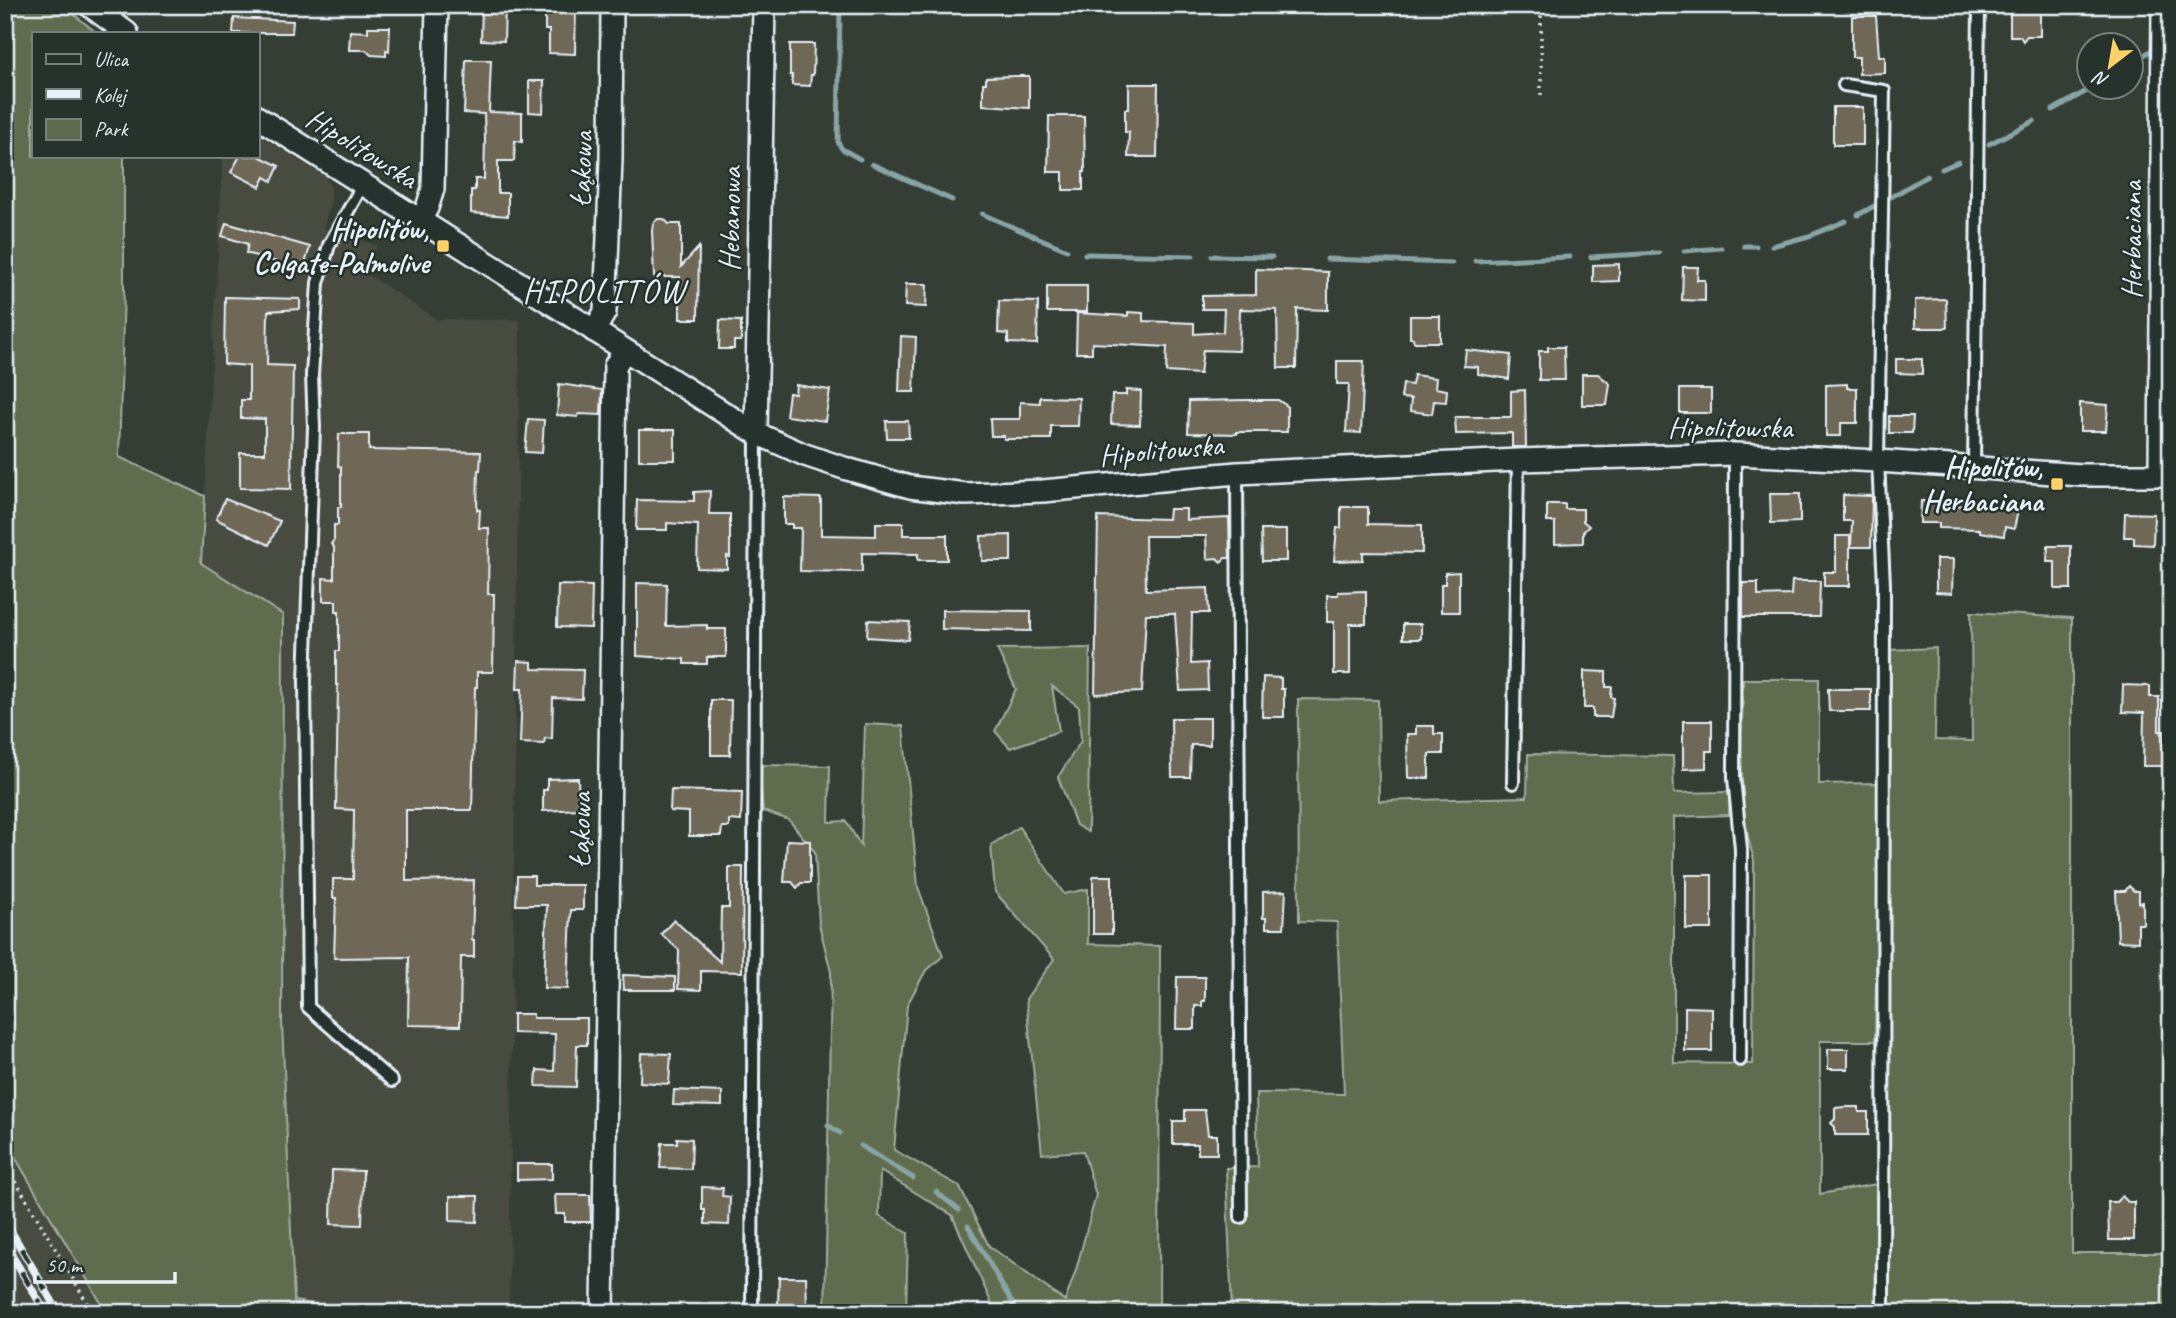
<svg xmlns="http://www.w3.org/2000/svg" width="2176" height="1318" viewBox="0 0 2176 1318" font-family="Caveat,sans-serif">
  <rect width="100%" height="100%" fill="#353e35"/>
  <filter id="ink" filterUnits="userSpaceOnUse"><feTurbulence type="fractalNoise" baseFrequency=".0143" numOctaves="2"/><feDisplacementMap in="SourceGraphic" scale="14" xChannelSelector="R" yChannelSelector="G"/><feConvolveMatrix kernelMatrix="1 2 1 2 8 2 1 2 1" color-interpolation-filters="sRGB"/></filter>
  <g filter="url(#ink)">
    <g fill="#464b3f">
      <polygon points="257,134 325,176 331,188 331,201 323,228 377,245 367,274 436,319 520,320 509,1313 369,1313 294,1302 282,1022 201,563 223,156 257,156"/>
      <polygon points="5,1051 160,1313 5,1313"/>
    </g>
    <g fill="#5e6c4d" stroke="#a3aea2" stroke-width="2">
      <polygon points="5,5 62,5 97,33 33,33 33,156 124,156 124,289 119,457 205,496 201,563 283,615 282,1022 294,1301 369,1313 107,1313 5,1140"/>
      <polygon points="1971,612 2072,618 2072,1253 2171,1253 2171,1313 1886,1313 1888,650 1936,648 1935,740 1972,741"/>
      <polygon points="1090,648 1088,832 1076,825 1058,777 1081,741 1079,707 1052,686 1059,731 1010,748 995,731 1016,689 997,649"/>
      <path d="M1743,679h76v105l60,-1 -4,258h-55v153l57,-10 -2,126h-55l-1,3h-587l-6,-145 32,-1 -2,-74 88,1 -7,-172 -38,-1 -1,-222 80,1 1,101 148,-4 1,-43 145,2 1,37 55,-1v23l-55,2v246l79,1 1,-204c-18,-57 -11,-122 -11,-181z"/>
      <polygon points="865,724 903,726 918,887 943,956 925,972 907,1005 894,1150 959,1186 989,1246 1065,1301 1076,1270 1096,1195 1083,1151 1042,1154 1026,999 1054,959 995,892 991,845 1019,827 1064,894 1088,889 1088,944 1160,946 1159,1313 996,1313 952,1215 880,1171 879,1216 908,1233 906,1313 825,1313 831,972 819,924 815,852 789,820 763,811 759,765 830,766 829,822 846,821 861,846"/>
    </g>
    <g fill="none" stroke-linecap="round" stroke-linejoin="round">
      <g stroke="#89a4a5" stroke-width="5">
        <polyline points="840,5 838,142 842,149 860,159"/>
        <polyline points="2131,64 2156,47"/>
        <polyline points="2053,110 2092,88"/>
        <polyline points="1989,144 2034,121"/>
        <polyline points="872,164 952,200"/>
        <polyline points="1942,169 1958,162"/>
        <polyline points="1891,197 1927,176"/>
        <polyline points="982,214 1067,250"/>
        <polyline points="1858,215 1876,205"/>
        <polyline points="1744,246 1756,246"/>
        <polyline points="1772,246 1809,236 1846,221"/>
        <polyline points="1684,251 1721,248"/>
        <polyline points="1085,254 1193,256"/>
        <polyline points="1212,256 1272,257"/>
        <polyline points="1591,257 1659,253"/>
        <polyline points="1327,259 1452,263"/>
        <polyline points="1475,261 1570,257"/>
        <polyline points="828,1125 840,1133"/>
        <polyline points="861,1146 913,1178"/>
        <polyline points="936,1192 959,1210"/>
        <polyline points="968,1226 1018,1313"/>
      </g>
    </g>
    <g fill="#6f6857" stroke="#e8f1f8" stroke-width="2">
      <polygon points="482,5 505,5 504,41 481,40"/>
      <polygon points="576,5 575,54 549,53 549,30 545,30 545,6"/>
      <polygon points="2010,5 2040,5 2040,36 2027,36 2023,41 2020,36 2010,36"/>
      <polygon points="1852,16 1876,16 1879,56 1885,56 1885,73 1859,74 1859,57 1852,57"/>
      <polygon points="234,18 293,21 292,33 233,33"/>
      <polygon points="368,27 390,27 389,51 386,50 386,56 371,55 366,50 349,50 350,31 368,32"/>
      <polygon points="790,44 814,44 813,75 811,75 810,86 792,85 792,75 790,75"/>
      <polygon points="466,60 491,60 489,112 522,113 522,142 515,141 514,161 498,161 498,193 508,193 508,216 471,213 471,190 475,190 475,179 484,179 485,140 484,114 464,113"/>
      <polygon points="1015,76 1029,76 1029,108 983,105 983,83 986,83 986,77"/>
      <polygon points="529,81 544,81 543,113 529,112"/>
      <polygon points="1129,84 1158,84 1157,157 1128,157 1129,132 1125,132 1125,109 1129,109"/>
      <rect x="1833" y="107" width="30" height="38"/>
      <polygon points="1049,116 1084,116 1085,172 1083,172 1083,190 1063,190 1063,172 1048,172"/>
      <polygon points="240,156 259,156 279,166 272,181 265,177 260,187 231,172"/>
      <polygon points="658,219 664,219 669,224 681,224 681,267 699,247 698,319 680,319 680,277 654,277 652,231 653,223"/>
      <polygon points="226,223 310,247 303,270 246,253 248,244 222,236"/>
      <polygon points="1619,264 1619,281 1593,282 1593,265"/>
      <polygon points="1683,267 1698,267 1697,280 1705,280 1705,301 1682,300"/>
      <polygon points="1256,269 1328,272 1328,310 1297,309 1296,368 1278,368 1277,310 1240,309 1239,351 1203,350 1200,374 1166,372 1167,347 1092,343 1092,353 1076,353 1077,313 1128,316 1128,312 1143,313 1143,321 1194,323 1194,334 1223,332 1224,309 1202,309 1202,296 1256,295"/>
      <polygon points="906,284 927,284 926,307 905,306"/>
      <rect x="1047" y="286" width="40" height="26"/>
      <polygon points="225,297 300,299 300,309 268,311 267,365 293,366 291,489 240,488 240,453 265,453 265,419 241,418 241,400 249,400 249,366 224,364"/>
      <polygon points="1946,299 1947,328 1915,328 1915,300"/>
      <polygon points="999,301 1038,302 1037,344 1008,343 1008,334 998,333"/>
      <polygon points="1410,316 1440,316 1440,342 1414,342 1413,338 1410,338"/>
      <polygon points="720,320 741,321 741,341 734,341 734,349 719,349"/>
      <polygon points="901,336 916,337 914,392 899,392"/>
      <polygon points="1548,347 1564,347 1565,380 1539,380 1539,351 1548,351"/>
      <polygon points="1466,350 1511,355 1509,379 1478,374 1478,367 1464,366"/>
      <polygon points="1896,359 1922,359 1922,374 1896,373"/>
      <polygon points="1337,361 1364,361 1361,433 1346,432 1349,384 1337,384"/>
      <polygon points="1582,374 1598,374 1610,384 1607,405 1582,405"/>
      <polygon points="1414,375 1436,378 1435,388 1447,390 1446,402 1434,401 1432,414 1410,411 1411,399 1401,398 1403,384 1412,385"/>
      <polygon points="559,384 602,390 601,415 579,414 578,417 557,415"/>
      <polygon points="1847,384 1847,388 1857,388 1857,423 1841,423 1841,436 1826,436 1826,385"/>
      <polygon points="796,385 830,390 825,421 786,416 789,393 795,394"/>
      <rect x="1680" y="389" width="31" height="24"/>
      <polygon points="1126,390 1141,391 1140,425 1111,424 1112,395 1126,395"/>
      <polygon points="1525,390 1526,447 1512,447 1512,433 1456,434 1455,417 1511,417 1511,391"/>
      <polygon points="1040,397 1079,398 1078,426 1051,426 1051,439 1004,439 1004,436 991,436 990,419 1020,419 1020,402 1040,403"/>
      <polygon points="1248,400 1278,400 1287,406 1287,432 1237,432 1237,434 1188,433 1189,401"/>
      <polygon points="2080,403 2108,405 2106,431 2080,431"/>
      <polygon points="1889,416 1913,416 1912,433 1889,433"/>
      <polygon points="528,419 544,420 542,453 525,452"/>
      <polygon points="886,421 908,421 909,438 887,438"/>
      <rect x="639" y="430" width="36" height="30"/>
      <polygon points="339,434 369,434 369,450 481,452 480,470 478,470 477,510 480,510 479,528 489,528 488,594 494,594 493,672 477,672 477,687 475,687 472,810 406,810 406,881 474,880 472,940 474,940 474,957 461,957 460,1026 408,1025 409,957 334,958 336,898 333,898 333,879 353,879 354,810 336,809 338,685 336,685 336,651 339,651 339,611 336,611 336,601 323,601 323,578 334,579 334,547 331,544 334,540 334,525 338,525 338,507 341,507 341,467 338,466"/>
      <polygon points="710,491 709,514 730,514 730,557 727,556 727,569 697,568 698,525 667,523 667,530 636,530 637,500 694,501 694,492"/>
      <polygon points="1770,494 1800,494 1800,522 1771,523"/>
      <polygon points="1843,495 1872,496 1871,547 1851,547 1852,521 1843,521"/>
      <polygon points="784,497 821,498 821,535 876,536 876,523 903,523 903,535 947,535 947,560 918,560 918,554 862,553 862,572 800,571 801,528 792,528 792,524 784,524"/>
      <polygon points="225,499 280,521 269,545 216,519"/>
      <polygon points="1921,501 1936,502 1935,505 1990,506 1991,501 2019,506 2014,529 2005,527 2004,536 1980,532 1980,529 1939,528 1939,523 1920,523"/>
      <polygon points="1547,504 1565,504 1565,509 1583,509 1583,521 1589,526 1583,532 1583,543 1555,544 1555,522 1547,522"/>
      <polygon points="1341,507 1368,507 1368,524 1422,525 1422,553 1363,552 1363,560 1334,561 1337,528 1341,528"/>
      <polygon points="1169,509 1186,509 1186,520 1229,518 1230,558 1225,558 1221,562 1217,558 1207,559 1206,536 1145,536 1146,590 1208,588 1209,613 1192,613 1191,664 1207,663 1208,690 1180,691 1175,614 1146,614 1142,692 1095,694 1098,517 1168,519"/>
      <polygon points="2125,513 2154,514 2153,545 2134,544 2134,537 2124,537"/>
      <polygon points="1261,530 1286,530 1286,561 1262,561"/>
      <polygon points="1011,535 1011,561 982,561 981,536"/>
      <polygon points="1836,536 1850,536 1850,586 1824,586 1824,572 1836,572"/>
      <polygon points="2048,546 2071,546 2071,589 2055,589 2055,562 2047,562"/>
      <polygon points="1936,559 1953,559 1952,593 1936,592"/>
      <polygon points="1459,572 1459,612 1441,612 1441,584 1445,584 1445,573"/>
      <polygon points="1792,581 1820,581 1819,617 1743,617 1743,583 1758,583 1758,596 1791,595"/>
      <polygon points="637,583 667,584 666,626 707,625 707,629 726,629 726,657 707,657 707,664 684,664 684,659 637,656"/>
      <polygon points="558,585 592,586 591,628 557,627"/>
      <polygon points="1366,591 1366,624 1350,624 1350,674 1334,674 1334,622 1327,622 1327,595 1338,595 1338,592"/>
      <polygon points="942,610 1031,611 1031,631 942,629"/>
      <polygon points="868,620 910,622 908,640 867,637"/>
      <rect x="1403" y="624" width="18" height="15"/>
      <polygon points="518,661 532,662 532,669 583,670 582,699 553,698 552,739 545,738 544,744 520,743 522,689 517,689"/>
      <polygon points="1584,671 1606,672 1606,687 1612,687 1611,697 1614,698 1611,717 1593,717 1593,708 1584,708"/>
      <polygon points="1263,677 1281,678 1281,689 1284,689 1284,717 1262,717"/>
      <polygon points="2123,685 2150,686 2150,697 2159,697 2159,731 2164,731 2164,766 2143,766 2144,713 2122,712"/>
      <polygon points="1828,689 1871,689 1871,711 1829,711"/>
      <polygon points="711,700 731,700 730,755 711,755"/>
      <polygon points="1171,718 1210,718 1210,745 1191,745 1190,777 1172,777"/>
      <polygon points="1683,721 1712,721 1712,751 1706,751 1706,768 1683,769"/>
      <polygon points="1416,726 1434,726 1434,734 1443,734 1443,754 1429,754 1429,778 1408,778 1407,734 1416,734"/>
      <polygon points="578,778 579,809 543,811 543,790 547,790 547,779"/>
      <polygon points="671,790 742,792 741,821 729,820 729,827 722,827 721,836 689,836 689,812 670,811"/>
      <polygon points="787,840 810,841 810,883 801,883 797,888 792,882 784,882"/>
      <polygon points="729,867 743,867 742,972 701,971 701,990 678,989 679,950 661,934 674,920 720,962 721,908 729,908"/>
      <rect x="1686" y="875" width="26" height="54"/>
      <polygon points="517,876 534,876 534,885 583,885 583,910 571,910 568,989 544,988 547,905 516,905"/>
      <rect x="1093" y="876" width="19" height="58"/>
      <polygon points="2129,886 2134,891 2139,891 2139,903 2143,902 2143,924 2138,924 2138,942 2118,941 2116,891 2125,891"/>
      <polygon points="1286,891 1284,928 1266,928 1266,918 1263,918 1263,892"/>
      <polygon points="623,975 675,977 675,990 624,990"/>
      <polygon points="1177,977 1205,977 1205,1001 1202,1001 1202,1006 1195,1006 1195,1029 1176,1029"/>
      <polygon points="1685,1007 1712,1008 1712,1051 1685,1051"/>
      <polygon points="513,1014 533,1014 533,1018 587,1018 587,1045 577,1045 576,1087 536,1086 537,1070 554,1071 555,1034 513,1033"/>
      <rect x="1828" y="1049" width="20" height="20"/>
      <polygon points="641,1053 671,1054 669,1084 640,1082"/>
      <polygon points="674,1090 722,1092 722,1106 673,1105"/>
      <polygon points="1845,1107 1859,1107 1859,1112 1868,1112 1868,1135 1835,1135 1835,1127 1831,1123 1835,1119 1835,1108"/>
      <polygon points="1185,1110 1205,1110 1208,1135 1217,1135 1217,1154 1198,1154 1198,1144 1173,1144 1173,1121 1185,1121"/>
      <polygon points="677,1138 692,1139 691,1169 660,1168 662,1143 677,1143"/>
      <polygon points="517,1164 552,1164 552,1179 517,1180"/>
      <polygon points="332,1170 363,1171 362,1225 331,1224"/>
      <polygon points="702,1187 723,1188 722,1196 730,1197 729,1225 705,1224 705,1210 702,1210"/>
      <polygon points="555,1195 590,1195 591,1222 565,1222 565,1214 556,1214"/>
      <polygon points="450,1196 478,1196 477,1222 450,1221"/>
      <polygon points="2122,1196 2128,1202 2134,1202 2134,1240 2109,1240 2108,1202 2116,1202"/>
      <polygon points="779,1277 806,1277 807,1305 778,1305"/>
    </g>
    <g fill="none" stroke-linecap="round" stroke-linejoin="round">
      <g stroke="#e8f1f8" stroke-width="16">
        <g id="service">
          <polyline points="1844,85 1884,91 1878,461 1884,585 1883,1313"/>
          <polyline points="363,184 329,245 318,283 312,375 314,427 305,681 308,1007 392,1081"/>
          <polyline points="1735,454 1734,778 1741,849 1740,1060"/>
          <polyline points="1974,467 1979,5"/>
          <polyline points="1237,473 1241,1217"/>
          <polyline points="1513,783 1518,460"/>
          <polyline points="752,1313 756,433"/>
        </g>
      </g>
      <g stroke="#e8f1f8" stroke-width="26">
        <g id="minor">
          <polyline points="89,5 127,33"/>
          <polyline points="257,117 756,433 805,455 847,469 910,487 965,494 1043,491 1237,473 1518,460 1735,454 1878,461 2081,475 2171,475"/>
          <polyline points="420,220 427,208 433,189 437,5"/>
          <polyline points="594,331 605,312 611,160 612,5"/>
          <polyline points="756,433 764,5"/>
          <polyline points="2160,475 2163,5"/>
          <polyline points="603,1313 615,366 624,351"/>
        </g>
      </g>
      <g stroke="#e8f1f8" stroke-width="3.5" stroke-dasharray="2 5" stroke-linecap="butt">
        <polyline points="1541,95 1541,5"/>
        <polyline points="5,1163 93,1313"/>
      </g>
      <use href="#service" stroke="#26332d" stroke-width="10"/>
      <use href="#minor" stroke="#26332d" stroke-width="21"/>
      <g stroke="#e8f1f8" stroke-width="8">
        <g id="rail">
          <polyline points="5,1221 59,1313"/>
          <polyline points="5,1244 46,1313"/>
        </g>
      </g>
      <use href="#rail" stroke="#26332d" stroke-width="5" stroke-dasharray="16" stroke-linecap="butt"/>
    </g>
  </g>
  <g fill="#ffd166" stroke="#26332d" stroke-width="2.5">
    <rect x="436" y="239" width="14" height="14" rx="3.5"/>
    <rect x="2050" y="477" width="14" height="14" rx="3.5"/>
  </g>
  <g text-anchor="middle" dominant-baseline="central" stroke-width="5" stroke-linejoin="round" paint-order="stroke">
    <g font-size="30" fill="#e8f1f8" stroke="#26332d">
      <text transform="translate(362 148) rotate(32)">Hipolitowska</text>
      <text transform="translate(581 169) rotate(-88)">Łąkowa</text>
      <text transform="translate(730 219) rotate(-89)">Hebanowa</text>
      <text transform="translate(2131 240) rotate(-90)">Herbaciana</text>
      <text x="1730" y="427">Hipolitowska</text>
      <text transform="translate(1161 450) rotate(-5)">Hipolitowska</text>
      <text transform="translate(580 830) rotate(-89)">Łąkowa</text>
    </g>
    <g font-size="30" font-weight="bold" fill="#e8f1f8" stroke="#26332d" text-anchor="end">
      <text x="429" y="229">Hipolitów,<tspan x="429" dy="34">Colgate-Palmolive</tspan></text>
      <text x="2043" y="467">Hipolitów,<tspan x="2043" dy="34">Herbaciana</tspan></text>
    </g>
    <g font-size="33" letter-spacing="2" fill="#e8f1f8" stroke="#26332d">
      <text x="604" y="291">HIPOLITÓW</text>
    </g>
  </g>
  <rect width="2176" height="1318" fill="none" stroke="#26332d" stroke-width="28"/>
  <rect x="14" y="14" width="2148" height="1290" fill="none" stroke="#e8f1f8" stroke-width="2.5" filter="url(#ink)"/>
  <rect x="32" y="32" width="228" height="126" fill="#26332d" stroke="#747f7e" stroke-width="2"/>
  <rect x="46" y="54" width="35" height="10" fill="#26332d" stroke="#747f7e" stroke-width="2"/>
  <text x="94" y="66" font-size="21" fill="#e8f1f8">Ulica</text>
  <rect x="46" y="89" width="35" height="10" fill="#e8f1f8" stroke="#747f7e" stroke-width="2"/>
  <text x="94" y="102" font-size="21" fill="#e8f1f8">Kolej</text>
  <rect x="46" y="119" width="35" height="21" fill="#5e6c4d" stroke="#747f7e" stroke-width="2"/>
  <text x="94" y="136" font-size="21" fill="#e8f1f8">Park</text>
  <g transform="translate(2110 66) rotate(211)"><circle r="33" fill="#26332d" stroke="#747f7e" stroke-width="2"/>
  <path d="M0-5L12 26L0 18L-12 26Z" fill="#ffd166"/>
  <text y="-10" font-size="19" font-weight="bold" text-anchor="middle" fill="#e8f1f8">N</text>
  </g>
  <path d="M35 1272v10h140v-10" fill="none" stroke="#e8f1f8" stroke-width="3.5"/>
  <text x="46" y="1272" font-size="21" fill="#e8f1f8" stroke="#26332d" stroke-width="5" paint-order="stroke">50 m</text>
</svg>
